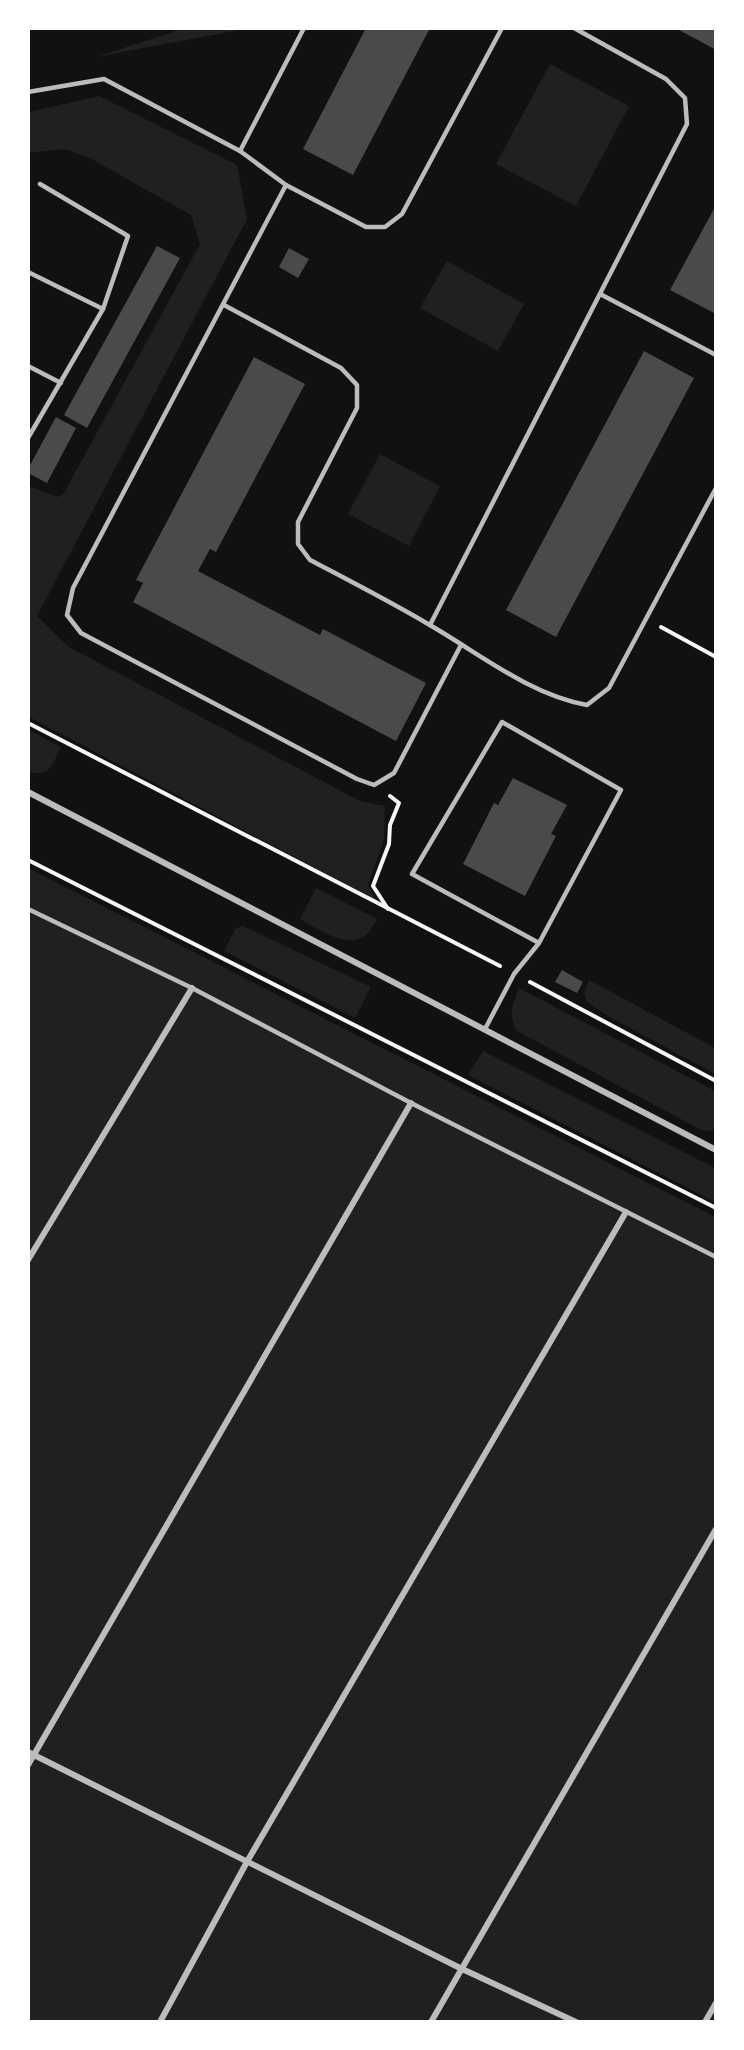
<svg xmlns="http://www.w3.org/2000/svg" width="744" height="2050" viewBox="0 0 744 2050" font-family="'Work Sans',sans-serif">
  <rect width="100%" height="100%" fill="#111"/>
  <g fill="#202020">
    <polygon points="178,29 245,29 96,57 173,32"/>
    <polygon points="550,64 629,106 576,206 496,164"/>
    <polygon points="99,96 237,165 247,219 37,616 69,647 360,801 385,806 384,839 368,885 376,900 29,717 29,486 58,497 64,493 200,244 191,215 90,158 64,149 29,153 29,112"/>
    <polygon points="447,261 524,304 498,351 420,308"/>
    <polygon points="380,454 440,486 409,546 348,514"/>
    <path d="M29,730l32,17c-9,17 -11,32 -32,24z"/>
    <polygon points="28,868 715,1217 715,2021 29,2021"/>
    <path d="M316,888l61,31c-3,5 -7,13 -11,16 -20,15 -49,-7 -66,-16z"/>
    <polygon points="243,926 371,987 355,1018 224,951 236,928"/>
    <polygon points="589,980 715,1048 715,1074 608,1016 586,1001 584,992"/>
    <path d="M519,988l196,103v38l-3,2 -11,-1 -184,-99c-9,-16 -5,-27 2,-43z"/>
    <polygon points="483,1051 715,1168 715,1202 468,1075"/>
  </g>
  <g fill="#4a4a4a">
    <polygon points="366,28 430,28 353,175 303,149"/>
    <polygon points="675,28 716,28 716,50 696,39"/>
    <polygon points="716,205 716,314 670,290"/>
    <polygon points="157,246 180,258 87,428 64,415"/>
    <polygon points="289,248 309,259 298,278 279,267"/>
    <polygon points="644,351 694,378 556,637 506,610"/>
    <polygon points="254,357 305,384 216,552 210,549 198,571 320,635 323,629 426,683 396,741 133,602 143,583 136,580"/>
    <polygon points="56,417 76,428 47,483 28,473 28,469"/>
    <polygon points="513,778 567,805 551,834 556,836 525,896 463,864 494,803 498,805"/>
    <polygon points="562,970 583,982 577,993 555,982"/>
  </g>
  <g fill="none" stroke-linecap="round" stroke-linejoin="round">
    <g stroke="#f5f5f5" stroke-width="4">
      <polyline points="661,627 716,657"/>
      <polyline points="28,723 500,966"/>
      <polyline points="28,860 716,1208"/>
      <polyline points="388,909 373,886 389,844 390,825 399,803 390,796"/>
      <polyline points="530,982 716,1081"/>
    </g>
    <g stroke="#bcbcbc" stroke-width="4.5">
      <polyline points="28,92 104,79 240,151 286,185 366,227 385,227 402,214 502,28"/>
      <polyline points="240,151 304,28"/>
      <polyline points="40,184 128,236 103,309"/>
      <polyline points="286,185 73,588 67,615 81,633 357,779 374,785 394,773 461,645"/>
      <polyline points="28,272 103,309 28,438"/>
      <polyline points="602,295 716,355"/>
      <path d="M224,305l117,63 16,17v23l-59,114v22l12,16c40,21 79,41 118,64 51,29 100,70 159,81l22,-17 107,-200"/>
      <polyline points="28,366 61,383"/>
      <polyline points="430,625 687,124 685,98 666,79 574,28"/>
      <polyline points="28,909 192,988 411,1103 716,1257"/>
      <polyline points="485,1029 514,974 539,943 621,790 502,722 412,874 539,943"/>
    </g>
    <g stroke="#bcbcbc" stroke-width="6">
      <polyline points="28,792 716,1150"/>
      <polyline points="28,1260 192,988"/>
      <polyline points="28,1752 460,1968 576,2022"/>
      <polyline points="28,1765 411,1103"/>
      <polyline points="160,2022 248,1860 626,1212"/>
      <polyline points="431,2022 716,1529"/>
      <polyline points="705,2022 716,2003"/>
    </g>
  </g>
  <rect width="744" height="2050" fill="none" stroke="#ffffff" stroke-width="60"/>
</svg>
